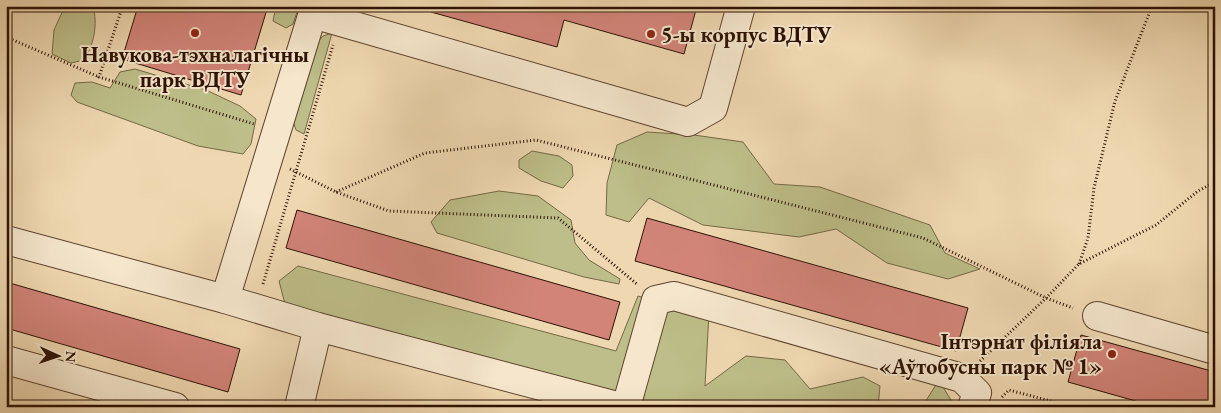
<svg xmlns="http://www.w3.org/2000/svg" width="1221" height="413" viewBox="0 0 1221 413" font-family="'EB Garamond',serif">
  <rect width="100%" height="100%" fill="#efd8b1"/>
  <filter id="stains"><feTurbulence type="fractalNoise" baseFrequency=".004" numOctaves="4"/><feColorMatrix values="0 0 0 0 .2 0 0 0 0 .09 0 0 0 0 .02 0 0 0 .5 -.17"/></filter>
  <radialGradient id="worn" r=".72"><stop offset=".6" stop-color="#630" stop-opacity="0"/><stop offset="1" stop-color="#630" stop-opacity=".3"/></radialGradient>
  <g fill="#bdbe89" stroke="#756846">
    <path d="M65,6h28c5,19 1,38 -9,54l-13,3 -19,-9 2,-24z"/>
    <polygon points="276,6 299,6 293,24 286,28 273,21"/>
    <polygon points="332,33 304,134 296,130 293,121 315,45 323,36"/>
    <polygon points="135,69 206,90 240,106 256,119 251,144 243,154 198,146 77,102 71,95 75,83 92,82 110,88 120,72"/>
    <polygon points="647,132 694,135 743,142 774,184 820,187 930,225 945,253 980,269 948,279 887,263 836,229 799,237 703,225 649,198 629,222 606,215 607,183 617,145"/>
    <polygon points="532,151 559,156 572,165 573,176 563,188 541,181 519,168 519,160"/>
    <polygon points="499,191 538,196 571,220 575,243 589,260 620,279 619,284 584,277 437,233 431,222 450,200"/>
    <polygon points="298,266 616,351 638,296 669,305 709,313 705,386 746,356 785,360 810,389 863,377 880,386 878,407 660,407 285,304 279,281"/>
    <polygon points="939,380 955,407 922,407"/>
  </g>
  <g fill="#d28479" stroke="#2d1103">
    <polygon points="138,6 268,6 241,95 122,59"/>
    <polygon points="432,6 697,6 684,54 564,20 557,47 431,12"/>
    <polygon points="297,210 620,302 609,340 286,248"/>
    <polygon points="647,218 968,308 956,351 635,261"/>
    <polygon points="6,282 240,349 228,392 6,328"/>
    <polygon points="1081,335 1215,372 1215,407 1157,407 1068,382"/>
  </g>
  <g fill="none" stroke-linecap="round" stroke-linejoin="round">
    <g stroke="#5e432e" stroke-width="30">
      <g id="minor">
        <polyline points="313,14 688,122 713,108 741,6"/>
        <polyline points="6,240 225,299 318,327 621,407"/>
        <polyline points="225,299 315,6"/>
        <polyline points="1097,316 1215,350"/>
        <polyline points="6,360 175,407"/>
        <polyline points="299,407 318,327"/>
        <polyline points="626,407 656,300 674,296 962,378 977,393 972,407"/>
      </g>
    </g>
    <g stroke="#2d1103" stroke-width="3" stroke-dasharray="1 2.5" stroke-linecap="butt">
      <polyline points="115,6 121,11 99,77 254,124"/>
      <polyline points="6,37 99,77"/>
      <polyline points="290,169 336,192 389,211 558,218 638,285"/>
      <polyline points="336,192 425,153 536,140 923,238 1046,298 1073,308"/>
      <polyline points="1079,264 1088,238 1094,188 1115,101 1152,6"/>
      <polyline points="263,284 333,45"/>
      <polyline points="980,361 1046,298 1079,264 1156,225 1198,191 1215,182"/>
      <polyline points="1002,397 1009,390 1073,407"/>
    </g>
    <use href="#minor" stroke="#f5e6cc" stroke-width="28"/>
  </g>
  <g fill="#8f2418" stroke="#f5e6cc" stroke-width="2">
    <circle cx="195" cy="33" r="5"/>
    <circle cx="651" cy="34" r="5"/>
    <circle cx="1112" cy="354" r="5"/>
  </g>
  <g text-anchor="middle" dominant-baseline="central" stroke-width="4" stroke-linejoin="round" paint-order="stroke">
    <g font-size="22" font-weight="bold" fill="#2d1103" stroke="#f5e6cc" text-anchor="start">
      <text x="661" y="34">5-ы корпус ВДТУ</text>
      <text x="195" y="54" text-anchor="middle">Навукова-тэхналагічны<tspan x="195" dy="25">парк ВДТУ</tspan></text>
      <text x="1102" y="341" text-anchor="end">Інтэрнат філіяла<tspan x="1102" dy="25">«Аўтобусны парк № 1»</tspan></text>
    </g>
  </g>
  <rect width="1221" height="413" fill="none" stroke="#efd8b1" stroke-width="25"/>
  <rect x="8" y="8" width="1206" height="398" fill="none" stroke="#2d1103" stroke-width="2.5"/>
  <rect x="12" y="12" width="1196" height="388" fill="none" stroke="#2d1103"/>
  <g transform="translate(58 356) rotate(93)" stroke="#f5e6cc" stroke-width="4" paint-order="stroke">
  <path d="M0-4L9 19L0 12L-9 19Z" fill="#2d1103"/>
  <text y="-8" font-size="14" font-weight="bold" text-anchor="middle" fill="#2d1103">N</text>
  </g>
  <rect width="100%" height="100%" filter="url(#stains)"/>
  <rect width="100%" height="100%" fill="url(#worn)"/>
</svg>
